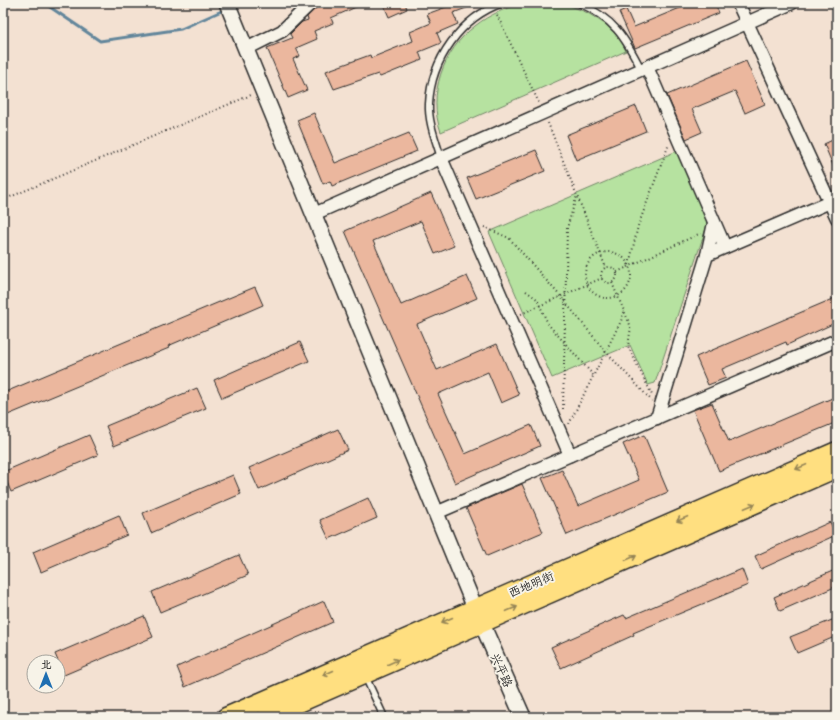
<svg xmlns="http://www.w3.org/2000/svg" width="840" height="720" viewBox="0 0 840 720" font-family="Delius,'LXGW WenKai TC',sans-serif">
  <rect width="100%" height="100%" fill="#f3e1d2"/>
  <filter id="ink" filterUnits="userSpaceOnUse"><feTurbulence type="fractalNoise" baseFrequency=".025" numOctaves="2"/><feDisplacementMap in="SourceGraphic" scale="8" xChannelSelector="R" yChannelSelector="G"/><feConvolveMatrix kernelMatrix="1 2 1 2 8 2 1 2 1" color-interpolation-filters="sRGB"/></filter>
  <g filter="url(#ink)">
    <g fill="#b6e2a0" stroke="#708666">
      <path d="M524,3h40l24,10 17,11 15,14 6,13 -185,81c-14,-37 2,-82 34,-106 15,-12 31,-18 49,-23z"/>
      <polygon points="677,151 708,222 655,383 648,385 630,345 552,378 489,232"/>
    </g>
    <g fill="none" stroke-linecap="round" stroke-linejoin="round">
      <g stroke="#62869b" stroke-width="3">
        <polyline points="44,3 100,41 181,29 226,9"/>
        <polyline points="233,6 240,3"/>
      </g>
    </g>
    <g fill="#ebb79e" stroke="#2b2b2b">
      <polygon points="327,3 365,3 331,18 333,23 314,31 317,39 296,48 300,56 293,59 307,90 288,98 267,48 292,38 290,34 302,22 308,20 307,17 317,7"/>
      <polygon points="383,3 405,3 407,9 389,17"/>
      <polygon points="447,3 477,4 453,13 458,24 437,33 441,43 419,52 422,60 380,77 378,74 334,89 326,71 370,55 371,58 413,41 410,32 431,23 427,14 449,6"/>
      <polygon points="692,3 715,3 719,13 635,48 619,12 626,9 634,27"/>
      <polygon points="746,61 765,104 745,113 735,91 692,109 702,132 686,139 667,95"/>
      <polygon points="636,106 646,131 576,160 566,135"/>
      <polygon points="314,113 335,163 409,133 417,151 332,186 330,181 323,184 297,120"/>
      <polygon points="837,138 837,175 824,144"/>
      <polygon points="536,150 545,171 476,199 467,178"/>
      <polygon points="431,193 454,246 435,254 421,221 373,241 401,305 467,276 477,298 417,324 437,370 497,344 519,395 501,403 488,372 438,394 465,454 531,425 540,446 455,483 345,231"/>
      <polygon points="255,287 263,305 168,346 169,348 3,417 3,393"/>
      <polygon points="837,297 837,322 787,345 786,342 722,369 726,378 708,385 696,357"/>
      <polygon points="300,342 309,361 222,398 214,380"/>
      <polygon points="197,388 206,408 114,446 106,426"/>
      <polygon points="837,396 837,422 719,471 693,410 712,403 729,442"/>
      <polygon points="338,429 348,450 259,490 249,468"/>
      <polygon points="89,435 98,455 11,492 3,472"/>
      <polygon points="644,435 668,492 567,535 542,478 562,470 578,506 639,480 623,444"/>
      <polygon points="233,475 241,494 151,533 143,513"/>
      <polygon points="522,484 543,532 487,556 466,508"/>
      <polygon points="368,498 377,518 329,539 320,520"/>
      <polygon points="119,515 127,535 41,572 33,552"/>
      <polygon points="830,522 836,535 761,569 755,556"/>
      <polygon points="239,555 248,575 160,612 152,592"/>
      <polygon points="742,569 748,585 633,633 634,635 561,668 551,647 624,615 626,618"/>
      <polygon points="837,569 837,586 780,611 774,597"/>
      <polygon points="324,601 333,622 185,687 177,667"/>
      <polygon points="144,616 153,637 64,675 55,654"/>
      <polygon points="837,618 837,636 797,653 790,637"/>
    </g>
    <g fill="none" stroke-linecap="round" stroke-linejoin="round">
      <g stroke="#2b2b2b" stroke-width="9">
        <g id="service">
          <path d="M579,3c34,15 46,34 62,66"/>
          <path d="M441,158c-5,-17 -13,-36 -12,-54 2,-44 32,-87 74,-101"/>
          <polyline points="365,676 384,717"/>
        </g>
      </g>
      <g stroke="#2b2b2b" stroke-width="15">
        <g id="minor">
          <polyline points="738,3 837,218"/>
          <polyline points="246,49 282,31 311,3"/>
          <polyline points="647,67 725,247"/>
          <polyline points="441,158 570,455"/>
          <polyline points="314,214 792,3"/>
          <polyline points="707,255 714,223"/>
          <polyline points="657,418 707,255 830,202"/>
          <polyline points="436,513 837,340"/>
        </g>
      </g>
      <g stroke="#2b2b2b" stroke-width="18">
        <polyline id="tertiary" points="227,3 475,608 523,717"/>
      </g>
      <g stroke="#2b2b2b" stroke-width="21">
        <g id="primary">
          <polyline points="226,717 837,451"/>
          <polyline points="267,717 837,468"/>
        </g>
      </g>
      <g stroke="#2b2b2b" stroke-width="2" stroke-dasharray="1 3" stroke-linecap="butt">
        <polyline points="497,15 539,103"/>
        <polyline points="548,123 606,268"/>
        <polyline points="3,200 251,95"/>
        <polyline points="484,227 509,238 561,297 606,352 652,401"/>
        <circle cx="608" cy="275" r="23"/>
        <polyline points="629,265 638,226 669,144"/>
        <circle cx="609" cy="275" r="8"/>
        <polyline points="617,272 701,233"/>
        <polyline points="612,283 631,327 628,346 652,395"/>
        <polyline points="526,291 537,299 548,324 594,376"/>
        <polyline points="521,314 602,278"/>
        <polyline points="563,409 567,228 577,195"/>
        <polyline points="569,424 621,321 624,311"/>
      </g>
      <use href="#service" stroke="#f7f3e8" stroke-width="6"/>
      <use href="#minor" stroke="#f7f3e8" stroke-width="12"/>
      <use href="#tertiary" stroke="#f7f3e8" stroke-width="15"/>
      <use href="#primary" stroke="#ffdf80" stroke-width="18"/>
    </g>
    <defs><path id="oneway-shaft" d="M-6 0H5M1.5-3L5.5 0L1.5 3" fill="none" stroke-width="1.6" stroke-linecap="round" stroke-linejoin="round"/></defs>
    <g stroke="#958556">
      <use href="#oneway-shaft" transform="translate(801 467) rotate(157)"/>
      <use href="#oneway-shaft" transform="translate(750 506) rotate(-23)"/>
      <use href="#oneway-shaft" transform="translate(682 519) rotate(157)"/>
      <use href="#oneway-shaft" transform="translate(631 558) rotate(-23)"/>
      <use href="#oneway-shaft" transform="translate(512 609) rotate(-23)"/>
      <use href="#oneway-shaft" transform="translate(447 620) rotate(156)"/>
      <use href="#oneway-shaft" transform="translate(393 662) rotate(-24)"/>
      <use href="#oneway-shaft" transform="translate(328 673) rotate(156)"/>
    </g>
  </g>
  <g text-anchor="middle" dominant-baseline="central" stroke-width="4" stroke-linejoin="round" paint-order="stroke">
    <g font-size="12" fill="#2b2b2b" stroke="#f7f3e8">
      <text transform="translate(531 584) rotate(-23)">西地明街</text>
      <text transform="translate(502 670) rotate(66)">兴平路</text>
    </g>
  </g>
  <rect width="840" height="720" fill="none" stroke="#f7f3e8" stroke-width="16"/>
  <rect x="8" y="8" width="824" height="704" fill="none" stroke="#2b2b2b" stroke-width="1.5" filter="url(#ink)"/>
  <g transform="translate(46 674)"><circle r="19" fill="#f7f3e8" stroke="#a5a39c"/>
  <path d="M0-3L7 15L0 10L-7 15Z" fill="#1f6fb2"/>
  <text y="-6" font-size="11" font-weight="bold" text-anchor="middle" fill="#2b2b2b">北</text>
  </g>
</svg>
